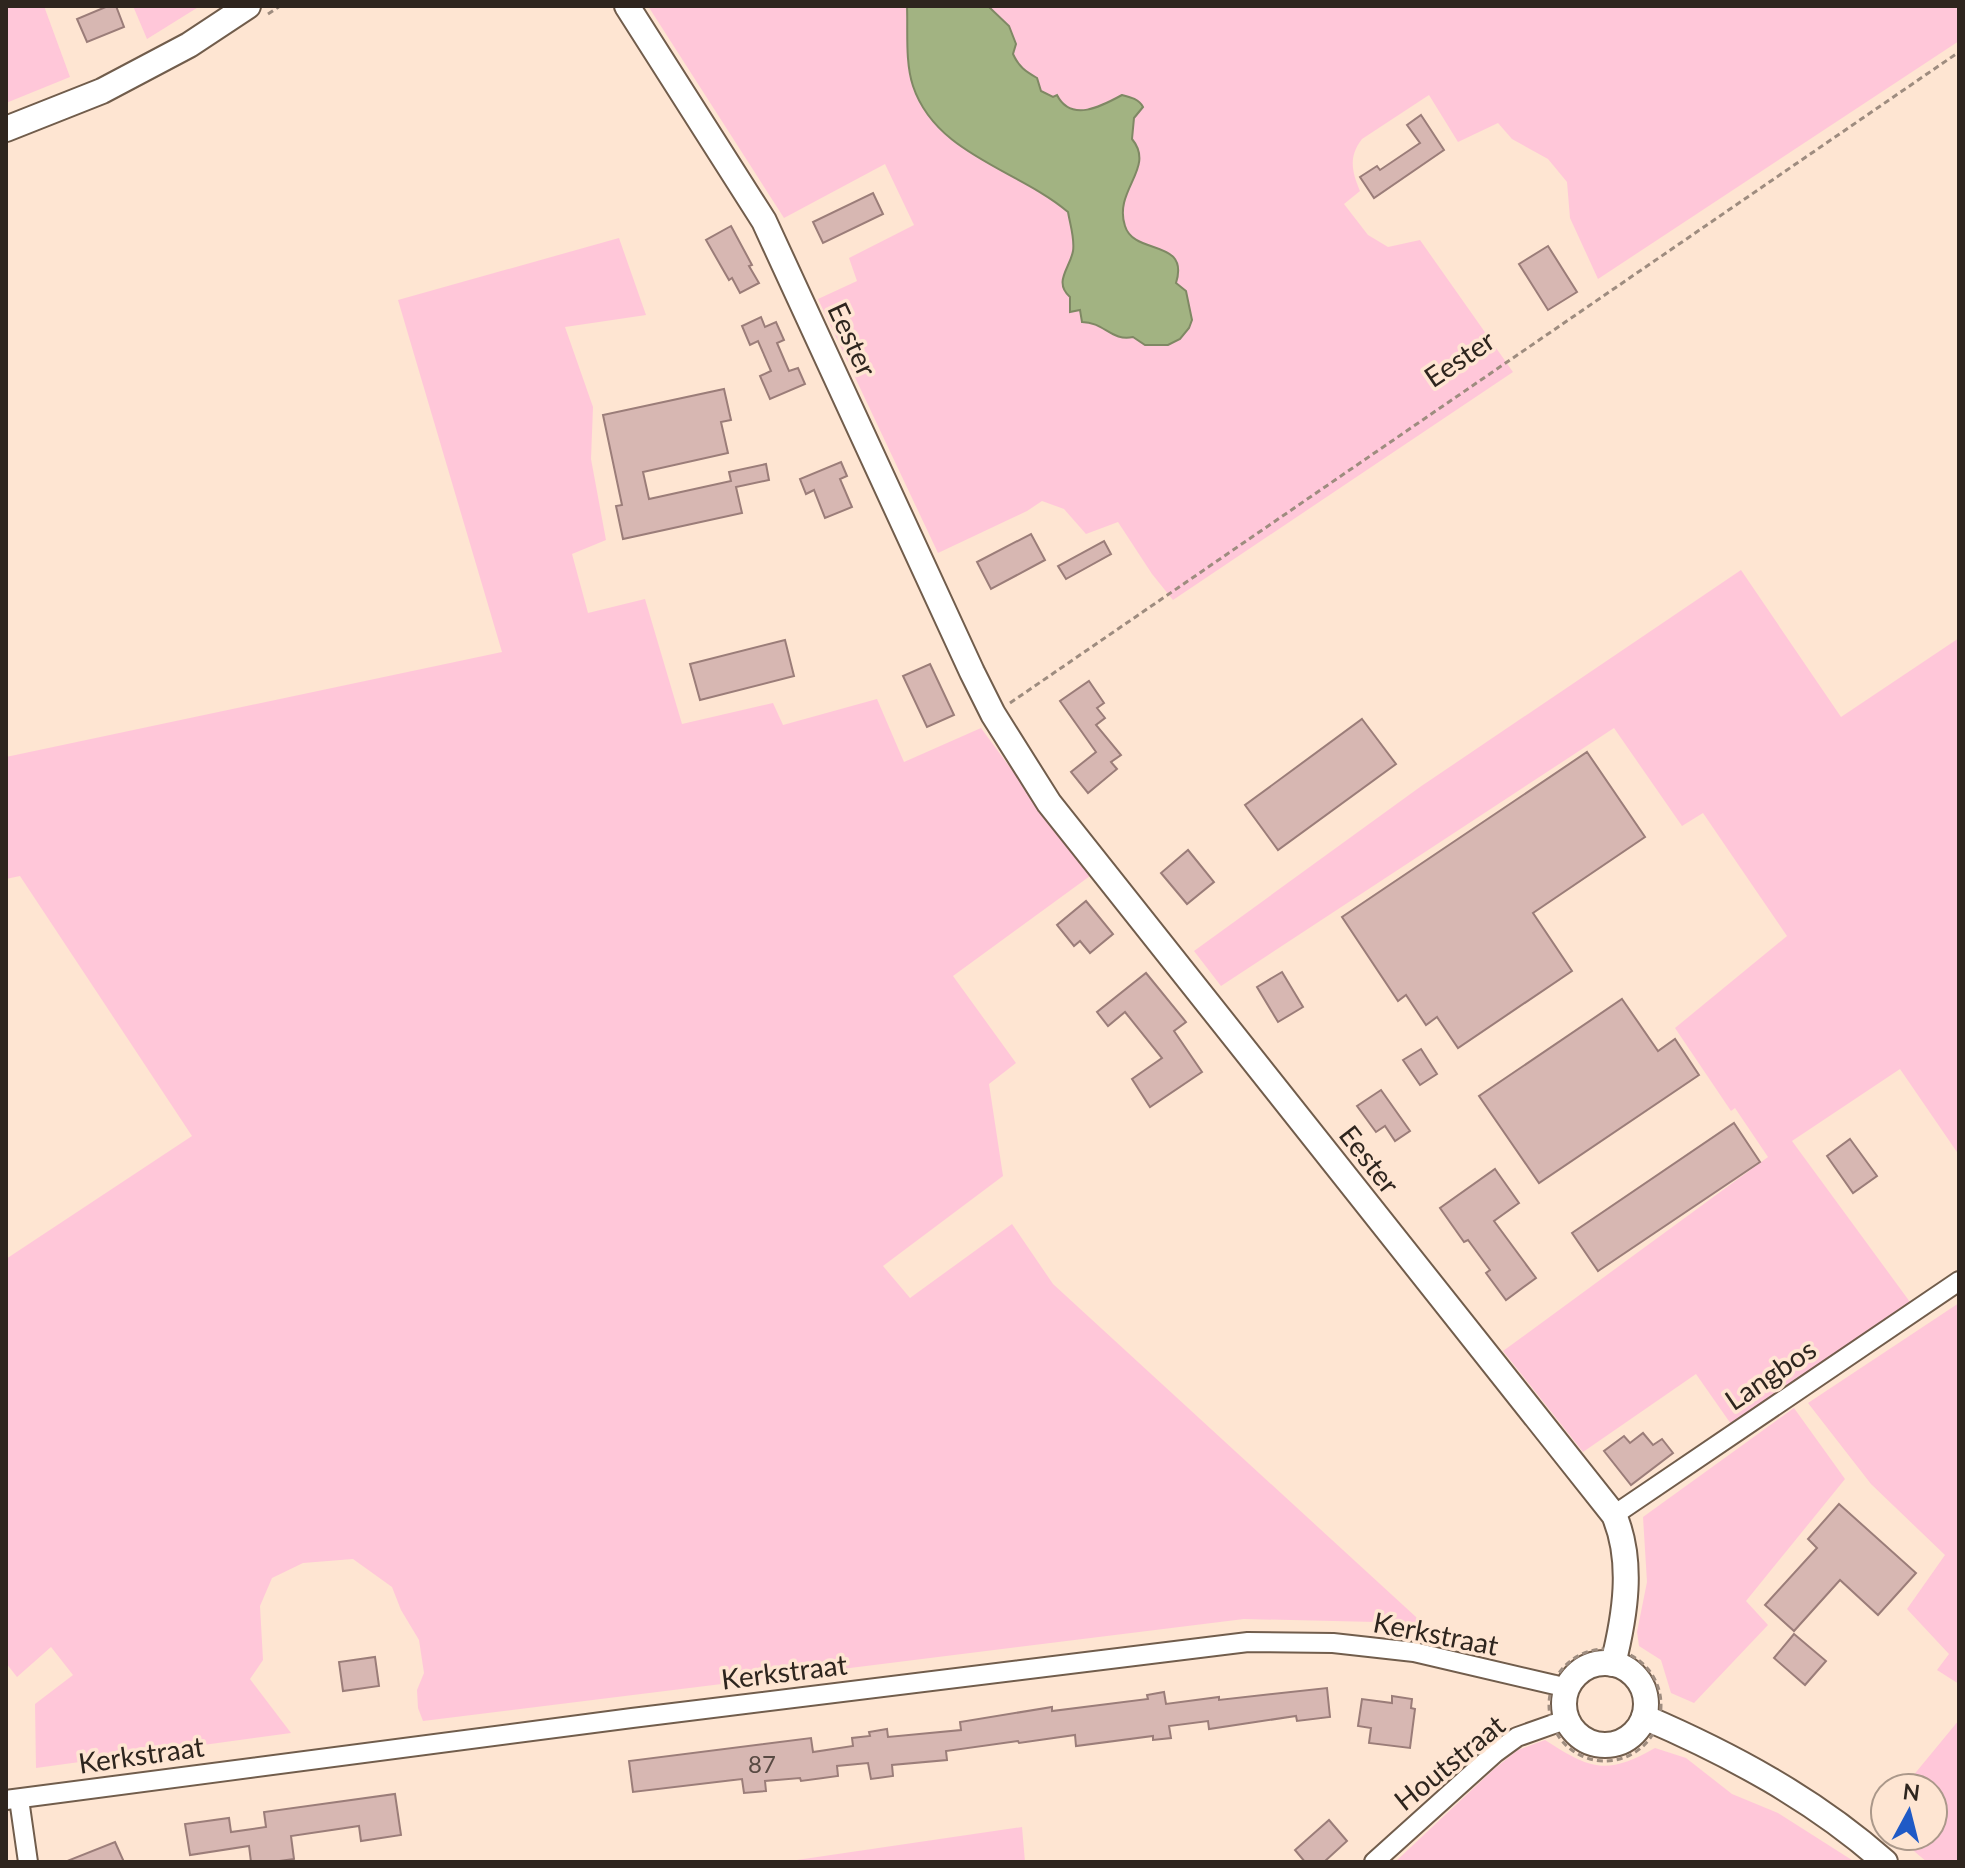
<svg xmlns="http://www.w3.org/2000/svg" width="1965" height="1868" viewBox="0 0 1965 1868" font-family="Lato,sans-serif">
  <rect width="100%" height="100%" fill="#fee5d2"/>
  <g fill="#ffc7d9">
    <polygon points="6,6 44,6 70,77 6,103"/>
    <polygon points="133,6 200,6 147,39"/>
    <path d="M648,6h1311v35l-361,238 -28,-61 -3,-36 -19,-23 -36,-20 -14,-16 -40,19 -29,-47 -67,44c-14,18 -10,33 -2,52l-16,13 24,31 20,12 32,-7 93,132 -340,228 -21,-26 -34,-52 -32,12 -22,-25 -22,-8 -15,10 -89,42 -120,-254 39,-18 -8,-23 65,-33 -29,-61 -101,54z"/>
    <polygon points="619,238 646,315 565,327 593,407 591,459 606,540 572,554 588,613 645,599 682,724 773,703 783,725 877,699 904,762 981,728 1090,876 953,976 1016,1063 989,1084 1003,1176 883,1266 910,1298 1012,1224 1053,1284 1428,1628 1376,1622 1244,1619 423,1721 418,1708 417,1690 424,1673 419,1640 401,1610 392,1587 353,1559 303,1563 272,1578 260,1606 263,1660 250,1679 291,1733 36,1768 35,1704 73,1675 51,1647 17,1677 6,1663 6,1259 192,1136 20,876 6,879 6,757 502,652 398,300"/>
    <polygon points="1741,570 1841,717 1959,638 1959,1155 1900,1069 1792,1141 1910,1302 1731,1424 1696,1374 1583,1452 1503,1351 1768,1157 1735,1108 1731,1111 1675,1028 1787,936 1703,813 1682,826 1614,728 1221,986 1194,951 1420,787"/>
    <polygon points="1959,1303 1959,1684 1937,1670 1949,1654 1907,1609 1945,1555 1871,1484 1808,1403"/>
    <polygon points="1794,1408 1845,1479 1746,1601 1768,1625 1694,1703 1671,1693 1661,1660 1639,1646 1637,1632 1647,1582 1643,1517"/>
    <polygon points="1959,1720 1959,1862 1927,1862 1896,1836 1933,1836 1933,1788 1903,1788"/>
    <path d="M1545,1740c45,29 61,36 110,8l31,10 46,36 46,19 77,49h-460l99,-93 24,-19z"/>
    <polygon points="1022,1827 1025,1862 790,1861"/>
  </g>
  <path fill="#a2b382" stroke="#7f8864" stroke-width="2" d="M907,6h81l21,20 7,18 -3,10c6,13 12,17 24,24l4,13 12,6 4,-2c14,28 45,11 65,0 8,2 17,4 21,12l-9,11 -2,21c24,29 -19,51 -7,87 9,30 65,12 51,57l10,8 6,29 -3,8 -9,11 -12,6h-23l-12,-8c-21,5 -29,-15 -51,-15l-2,-12 -10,2v-15c-17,-15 0,-29 3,-46 2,-12 -3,-27 -5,-39 -49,-42 -132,-57 -155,-126 -8,-24 -5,-55 -6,-80z"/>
  <g fill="#d7b7b2" stroke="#9b7d79" stroke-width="2">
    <polygon points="108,6 116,6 124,27 87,42 77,19"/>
    <polygon points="1421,115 1444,150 1374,198 1360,177 1377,166 1380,170 1420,143 1407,125"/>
    <polygon points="873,193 883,214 823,243 813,222"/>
    <polygon points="731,226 752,265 749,266 759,283 740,293 732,278 729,280 706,240"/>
    <polygon points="1548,246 1577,292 1548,310 1519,264"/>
    <polygon points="761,317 765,327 776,322 784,340 777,343 789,371 798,368 805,384 770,399 760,376 771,371 758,341 750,345 742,326"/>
    <polygon points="724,389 731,420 721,422 728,453 643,472 649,499 731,481 729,472 766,464 769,480 736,487 742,513 623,539 616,506 622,505 603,415"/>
    <polygon points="841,462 847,476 840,479 852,507 825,518 814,490 806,494 800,479"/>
    <polygon points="1031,534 1045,560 991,589 977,562"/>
    <polygon points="1104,541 1111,554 1066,579 1058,566"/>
    <polygon points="785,640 794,676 700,700 690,664"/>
    <polygon points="930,664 954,715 927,727 903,676"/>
    <polygon points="1089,681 1104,703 1097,708 1105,718 1096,725 1121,755 1111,762 1117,769 1088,793 1071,772 1096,752 1060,701"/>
    <polygon points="1362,719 1396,764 1278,850 1245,805"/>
    <polygon points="1587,752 1645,837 1533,913 1572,971 1458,1048 1437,1017 1426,1025 1406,995 1398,1001 1342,917"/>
    <polygon points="1188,850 1214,882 1187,904 1161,873"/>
    <polygon points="1086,901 1113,934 1090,953 1080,941 1074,946 1057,925"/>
    <polygon points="1282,972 1303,1007 1278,1022 1257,987"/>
    <polygon points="1146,973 1186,1022 1174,1031 1202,1072 1150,1107 1132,1079 1162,1058 1125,1012 1108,1026 1097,1012"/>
    <polygon points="1622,999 1658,1051 1675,1039 1699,1075 1539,1183 1479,1096"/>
    <polygon points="1421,1049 1437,1074 1420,1085 1403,1060"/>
    <polygon points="1381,1090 1410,1131 1395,1141 1385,1126 1376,1132 1357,1106"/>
    <polygon points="1734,1123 1760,1162 1598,1271 1572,1233"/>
    <polygon points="1850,1139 1877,1176 1853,1193 1827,1156"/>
    <polygon points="1495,1169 1519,1203 1494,1221 1536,1278 1506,1300 1486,1273 1490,1270 1468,1240 1464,1242 1440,1208"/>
    <polygon points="1643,1433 1653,1445 1662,1439 1673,1453 1631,1485 1604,1451 1624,1436 1630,1443"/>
    <polygon points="1839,1504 1916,1573 1878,1615 1840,1580 1794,1631 1765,1605 1817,1548 1808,1539"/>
    <polygon points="1794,1634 1826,1661 1805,1685 1774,1658"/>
    <polygon points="375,1657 379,1686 343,1691 339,1662"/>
    <polygon points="1327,1688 1330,1717 1297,1721 1296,1716 1209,1729 1208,1721 1169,1726 1171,1738 1153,1740 1153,1736 1076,1746 1075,1735 1019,1743 1018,1741 946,1751 947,1760 892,1765 893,1776 871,1779 868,1763 837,1766 838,1776 801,1781 800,1778 765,1781 766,1791 744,1793 742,1779 633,1792 629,1761 811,1738 813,1752 853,1746 852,1738 870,1736 869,1732 887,1729 888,1737 961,1730 960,1722 1052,1707 1052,1711 1148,1699 1147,1695 1164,1692 1166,1704 1219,1697 1219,1700"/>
    <polygon points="1392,1696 1412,1699 1411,1708 1415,1709 1410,1748 1369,1743 1371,1728 1358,1726 1362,1699 1392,1703"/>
    <polygon points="395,1794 401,1835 361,1841 359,1826 291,1836 294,1859 272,1862 251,1862 249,1846 190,1855 185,1824 229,1818 231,1832 266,1827 264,1812"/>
    <polygon points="1329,1820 1347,1841 1324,1862 1305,1862 1295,1850"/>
    <polygon points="115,1842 124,1862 68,1862 67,1861"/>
  </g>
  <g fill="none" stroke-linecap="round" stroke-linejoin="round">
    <g stroke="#715d4c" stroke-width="22">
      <g id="minor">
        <polyline points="1614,1515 1959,1281"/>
        <polyline points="19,1799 28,1862"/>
        <polyline points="6,1800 632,1718 1248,1642 1333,1643 1414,1652 1568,1688"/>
        <polyline points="1374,1862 1495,1753 1517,1737 1568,1719"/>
      </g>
    </g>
    <g stroke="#715d4c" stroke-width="28">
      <g id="major">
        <path d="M627,6l137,215 208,451 21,42 56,89 565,712c20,46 11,101 -1,149"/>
        <polyline points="6,129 102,91 189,45 248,6"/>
        <circle cx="1605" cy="1704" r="41"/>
        <path d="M1644,1717c86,37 170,82 241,145"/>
      </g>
    </g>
    <g stroke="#9e8c7f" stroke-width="3" stroke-dasharray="6 4" stroke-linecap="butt">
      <polyline points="268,14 280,6"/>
      <polyline points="1010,703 1959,52"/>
      <circle cx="1605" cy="1705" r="56"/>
    </g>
    <use href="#minor" stroke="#fff" stroke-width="18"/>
    <use href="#major" stroke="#fff" stroke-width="24"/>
  </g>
  <g text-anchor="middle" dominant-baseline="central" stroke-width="7" stroke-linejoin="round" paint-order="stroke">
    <g font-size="24" fill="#584a43">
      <text x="762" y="1763">87</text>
    </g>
    <g font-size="28" fill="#2e251e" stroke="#fee5d2">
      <text transform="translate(853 339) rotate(65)">Eester</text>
      <text transform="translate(1459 358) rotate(-34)">Eester</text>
      <text transform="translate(1370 1159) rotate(52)">Eester</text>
      <text transform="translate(1770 1374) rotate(-34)">Langbos</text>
      <text transform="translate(1436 1633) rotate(11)">Kerkstraat</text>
      <text transform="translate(784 1671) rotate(-7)">Kerkstraat</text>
      <text transform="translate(141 1754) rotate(-8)">Kerkstraat</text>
      <text transform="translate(1449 1762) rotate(-39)">Houtstraat</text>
    </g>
  </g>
  <rect width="1965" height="1868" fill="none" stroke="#2e251e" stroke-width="16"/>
  <g transform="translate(1909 1812) rotate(7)"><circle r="38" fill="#fee5d2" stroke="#ab988a" stroke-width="2"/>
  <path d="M0-6L14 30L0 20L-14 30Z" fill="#1f5ac6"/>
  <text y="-12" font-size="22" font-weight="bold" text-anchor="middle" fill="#2e251e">N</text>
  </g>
</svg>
